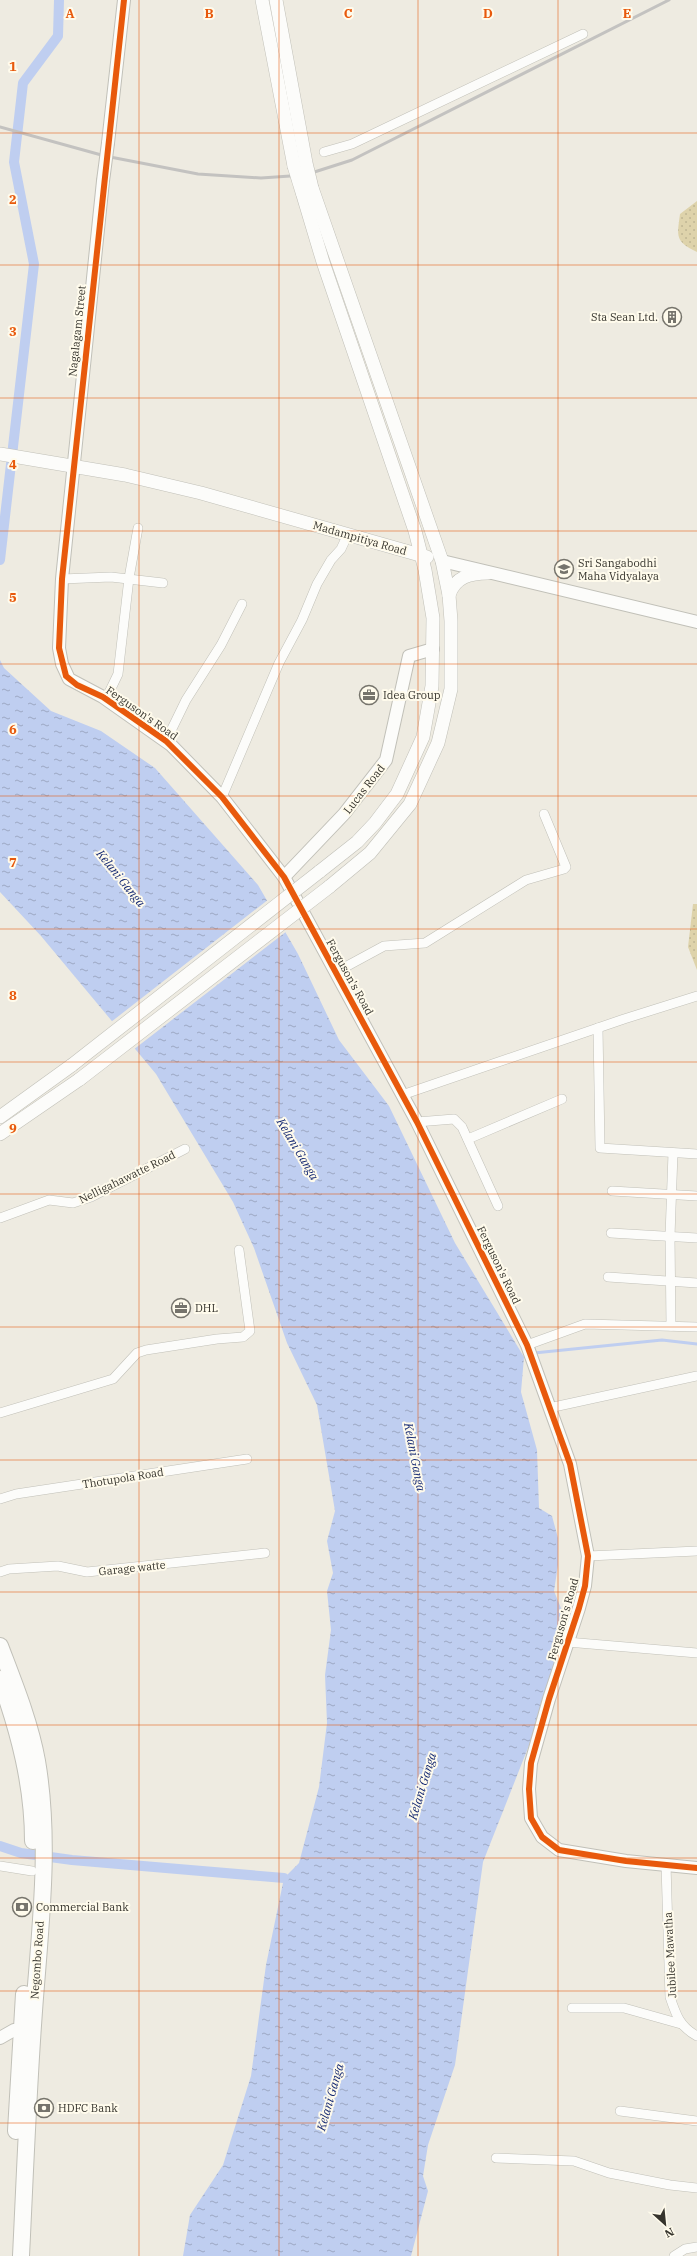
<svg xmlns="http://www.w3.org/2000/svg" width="697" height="2256" viewBox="0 0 697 2256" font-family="'IBM Plex Serif',serif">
  <defs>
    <pattern id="grass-dots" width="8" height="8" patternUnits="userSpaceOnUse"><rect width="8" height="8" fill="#ded3ab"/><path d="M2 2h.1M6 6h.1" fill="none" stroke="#bfb693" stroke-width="1.8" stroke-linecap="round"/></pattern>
    <pattern id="water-ripples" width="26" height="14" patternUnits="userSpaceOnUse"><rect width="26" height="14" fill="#bfcef0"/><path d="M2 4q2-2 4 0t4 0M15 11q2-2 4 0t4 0" fill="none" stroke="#9ca8c3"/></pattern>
  </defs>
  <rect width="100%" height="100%" fill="#eeebe1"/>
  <g fill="url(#grass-dots)">
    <path d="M697,201v51c-22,-11 -20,-15 -17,-38z"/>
    <polygon points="693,904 697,904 697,970 688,947"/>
  </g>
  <polygon fill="url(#water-ripples)" points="0,660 4,668 51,711 101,731 155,768 258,885 298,954 339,1040 389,1106 455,1243 524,1357 521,1392 537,1450 539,1508 552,1516 558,1538 558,1565 554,1591 567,1623 548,1697 483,1862 455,2065 428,2145 423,2176 428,2191 411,2256 183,2256 190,2215 223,2165 251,2076 266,1965 284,1878 299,1863 319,1787 327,1723 325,1675 331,1630 327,1591 333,1573 327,1541 335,1511 317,1405 287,1343 254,1248 233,1202 156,1074 41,936 0,892"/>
  <polygon fill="#eeebe1" points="269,899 287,931 133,1050 111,1022"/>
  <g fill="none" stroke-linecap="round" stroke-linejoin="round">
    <polyline stroke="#bfcef0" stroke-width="3" points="534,1353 662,1340 697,1344"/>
    <g stroke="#bfcef0" stroke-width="10">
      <polyline points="0,560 34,264 14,162 23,83 58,36 59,0"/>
      <polyline points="0,1846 21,1853 72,1860 284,1878"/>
    </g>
    <g stroke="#c1c0b8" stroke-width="10">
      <g id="street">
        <polyline points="324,152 352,144 583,34"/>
        <polyline points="62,579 111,577 163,583"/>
        <polyline points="106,699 118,674 129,578 138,528"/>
        <polyline points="166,741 186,700 221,645 242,604"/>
        <polyline points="222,797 279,663 302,620 317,584 331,560 341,549 348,534"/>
        <polyline points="336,972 384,946 425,943 526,880 564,869 566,867 544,814"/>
        <polyline points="598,1028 600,1148 697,1154"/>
        <polyline points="402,1095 624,1019 697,996"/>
        <polyline points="417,1122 454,1119 462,1127 498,1206"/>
        <polyline points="468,1139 562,1099"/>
        <polyline points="612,1191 697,1196"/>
        <polyline points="0,1218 49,1200 73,1203 91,1197 185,1149"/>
        <polyline points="611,1233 697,1238"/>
        <polyline points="608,1277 697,1283"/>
        <polyline points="671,1326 670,1236 673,1153"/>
        <polyline points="527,1345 585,1324 697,1327"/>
        <polyline points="549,1408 697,1376"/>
        <polyline points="0,1413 113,1379 137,1353 146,1350 217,1339 243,1337 250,1331 239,1250"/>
        <polyline points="0,1499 16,1494 247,1459"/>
        <polyline points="588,1556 697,1551"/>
        <polyline points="0,1572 9,1569 58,1566 87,1572 265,1553"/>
        <polyline points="567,1642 697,1653"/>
        <path d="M666,1865l4,132c6,18 10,30 27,39"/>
        <polyline points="0,1866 32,1871"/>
        <polyline points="572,2008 624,2008 681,2024"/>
        <polyline points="620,2111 697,2121"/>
        <polyline points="496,2158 574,2161 609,2173 670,2185 697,2188"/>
        <polyline points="674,2256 685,2249 697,2247"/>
      </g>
    </g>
    <g stroke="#c1c0b8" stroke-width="14">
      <g id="secondary">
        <polyline points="108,143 124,0"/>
        <polyline points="103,181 62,579 59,648 62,664 69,679 103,697 171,745 222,797 284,877 417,1122 527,1345 570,1464 588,1556 585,1586 579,1608 549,1699 531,1763 529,1789 531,1818 542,1837 559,1850 626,1861 697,1868"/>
        <polyline points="442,561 697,622"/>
        <polyline points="284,877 344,814 386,760 409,656 433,649"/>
        <polyline points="0,2038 14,2030 29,2029"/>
      </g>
    </g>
    <g stroke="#c1c0b8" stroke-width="14">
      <g id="primary">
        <polyline points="262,0 294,166"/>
        <polyline points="276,0 306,163"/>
        <polyline points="312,188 442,561 449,595 451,621 451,689 438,743 410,804 370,853 329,887"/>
        <polyline points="302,192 323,262 415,531 425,570 433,618 432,686 423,737 397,794 375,823 357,842 319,872"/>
        <polyline points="0,454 125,475 201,493 427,557"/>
        <path d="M449,595c6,-18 21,-22 39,-22"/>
        <polyline points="0,1117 72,1065"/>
        <polyline points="0,1134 80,1079"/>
      </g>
    </g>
    <g stroke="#c1c0b8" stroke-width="18">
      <g id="highway">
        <path d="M0,1646c14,37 30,76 37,115 14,82 3,167 -3,250 -6,82 -9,163 -13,245"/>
        <path d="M0,1679c19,53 33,106 33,162"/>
        <polyline points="16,2131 24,1994"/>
      </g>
    </g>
    <use href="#street" stroke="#fcfcfa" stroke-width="9"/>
    <use href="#secondary" stroke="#fcfcfa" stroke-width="12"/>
    <use href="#primary" stroke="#fcfcfa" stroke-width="13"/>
    <use href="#highway" stroke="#fcfcfa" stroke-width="16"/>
    <polyline stroke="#c3c2c0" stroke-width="3" points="0,127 105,156 198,174 261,178 305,175 352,160 669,0"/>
    <g stroke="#c1c0b8" stroke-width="14" stroke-linecap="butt">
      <polyline id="secondary-bridge" points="103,181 108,143"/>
    </g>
    <g stroke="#c1c0b8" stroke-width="14" stroke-linecap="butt">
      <g id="primary-bridge">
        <polyline points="306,163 312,188"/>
        <polyline points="294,166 302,192"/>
        <polyline points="72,1065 319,872"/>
        <polyline points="80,1079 329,887"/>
      </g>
    </g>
    <use href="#secondary-bridge" stroke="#fcfcfa" stroke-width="12"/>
    <use href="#primary-bridge" stroke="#fcfcfa" stroke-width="13"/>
    <g stroke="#fffbec" stroke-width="8">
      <polyline id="cycleway" points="124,0 62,579 59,648 66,676 77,685 103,697 166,741 222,797 284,877 417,1122 527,1345 570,1464 588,1556 585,1586 579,1608 549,1699 531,1763 529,1789 531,1818 542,1837 559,1850 626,1861 697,1868"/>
    </g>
    <use href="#cycleway" stroke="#e8590c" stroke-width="6"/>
  </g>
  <path fill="none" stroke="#e8590c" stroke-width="1" stroke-opacity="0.55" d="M139,0v2256M279,0v2256M418,0v2256M558,0v2256M0,133h697M0,265h697M0,398h697M0,531h697M0,664h697M0,796h697M0,929h697M0,1062h697M0,1194h697M0,1327h697M0,1460h697M0,1592h697M0,1725h697M0,1858h697M0,1991h697M0,2123h697"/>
  <defs>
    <g id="building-ring" transform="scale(1)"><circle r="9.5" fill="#fffbec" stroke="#76746c" stroke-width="1.5"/><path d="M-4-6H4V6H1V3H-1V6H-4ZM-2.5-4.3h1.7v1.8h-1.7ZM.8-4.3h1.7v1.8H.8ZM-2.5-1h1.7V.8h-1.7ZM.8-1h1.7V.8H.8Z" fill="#76746c"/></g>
    <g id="school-ring" transform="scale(1)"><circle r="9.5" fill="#fffbec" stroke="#76746c" stroke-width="1.5"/><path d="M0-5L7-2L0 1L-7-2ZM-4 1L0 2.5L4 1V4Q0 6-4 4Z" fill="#76746c"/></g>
    <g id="office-ring" transform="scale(1)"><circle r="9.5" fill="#fffbec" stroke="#76746c" stroke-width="1.5"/><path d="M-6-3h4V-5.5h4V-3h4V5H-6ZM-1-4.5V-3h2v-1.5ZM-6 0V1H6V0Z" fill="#76746c"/></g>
    <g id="bank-ring" transform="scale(1)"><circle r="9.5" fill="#fffbec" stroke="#76746c" stroke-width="1.5"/><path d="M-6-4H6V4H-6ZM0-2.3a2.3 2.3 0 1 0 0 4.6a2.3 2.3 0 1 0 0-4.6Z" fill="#76746c"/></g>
  </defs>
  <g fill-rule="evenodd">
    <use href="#building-ring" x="672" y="317"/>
    <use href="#school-ring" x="564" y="569"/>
    <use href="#office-ring" x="369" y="695"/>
    <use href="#office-ring" x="181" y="1308"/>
    <use href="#bank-ring" x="22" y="1907"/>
    <use href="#bank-ring" x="44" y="2108"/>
  </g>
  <g text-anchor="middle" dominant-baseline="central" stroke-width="4" stroke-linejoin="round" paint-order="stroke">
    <g font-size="11" fill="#36342d" stroke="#fffbec" text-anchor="start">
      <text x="658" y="317" text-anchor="end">Sta Sean Ltd.</text>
      <text x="578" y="563">Sri Sangabodhi<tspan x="578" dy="13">Maha Vidyalaya</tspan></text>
      <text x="383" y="695">Idea Group</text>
      <text x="195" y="1308">DHL</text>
      <text x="36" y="1907">Commercial Bank</text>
      <text x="58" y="2108">HDFC Bank</text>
    </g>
    <g font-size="11" fill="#36342d" stroke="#fffbec">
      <text transform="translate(77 331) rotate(-84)">Nagalagam Street</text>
      <text transform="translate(360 538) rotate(16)">Madampitiya Road</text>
      <text transform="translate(142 713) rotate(35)">Ferguson's Road</text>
      <text transform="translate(364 789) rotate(-52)">Lucas Road</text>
      <text transform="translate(350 977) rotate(61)">Ferguson's Road</text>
      <text transform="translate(127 1177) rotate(-26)">Nelligahawatte Road</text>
      <text transform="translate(499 1265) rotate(64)">Ferguson's Road</text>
      <text transform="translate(123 1478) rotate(-9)">Thotupola Road</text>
      <text transform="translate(132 1568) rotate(-6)">Garage watte</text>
      <text transform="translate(563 1619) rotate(-74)">Ferguson's Road</text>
      <text transform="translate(670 1955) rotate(-93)">Jubilee Mawatha</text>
      <text transform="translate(37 1960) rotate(-86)">Negombo Road</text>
    </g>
    <g font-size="12" font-style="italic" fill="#152973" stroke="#fffbec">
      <text transform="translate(121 878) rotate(51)">Kelani Ganga</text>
      <text transform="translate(298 1149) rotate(59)">Kelani Ganga</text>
      <text transform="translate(415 1457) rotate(79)">Kelani Ganga</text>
      <text transform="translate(422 1786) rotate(-73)">Kelani Ganga</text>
      <text transform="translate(330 2097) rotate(-74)">Kelani Ganga</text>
    </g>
  </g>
  <g font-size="13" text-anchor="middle" font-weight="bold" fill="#e8590c" stroke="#fffbec" stroke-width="4" stroke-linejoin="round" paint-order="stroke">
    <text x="70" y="18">A</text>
    <text x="209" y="18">B</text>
    <text x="348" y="18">C</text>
    <text x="488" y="18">D</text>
    <text x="627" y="18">E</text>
    <text x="13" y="71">1</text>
    <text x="13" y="204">2</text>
    <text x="13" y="336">3</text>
    <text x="13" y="469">4</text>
    <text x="13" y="602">5</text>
    <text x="13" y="734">6</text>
    <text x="13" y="867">7</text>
    <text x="13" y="1000">8</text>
    <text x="13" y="1133">9</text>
  </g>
  <g transform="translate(665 2224) rotate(153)" stroke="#fffbec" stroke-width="3" paint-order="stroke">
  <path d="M0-3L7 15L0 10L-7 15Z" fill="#36342d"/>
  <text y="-6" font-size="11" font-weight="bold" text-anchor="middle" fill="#36342d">N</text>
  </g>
</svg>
